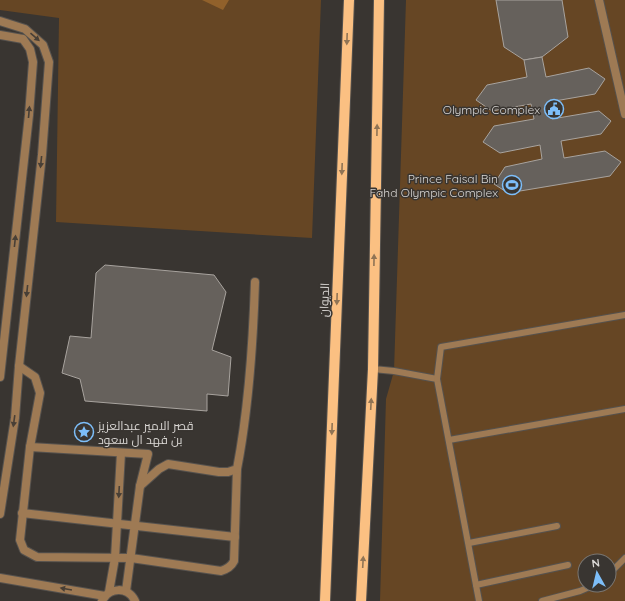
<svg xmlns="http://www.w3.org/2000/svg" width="625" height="601" viewBox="0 0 625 601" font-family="Quicksand,Cairo,sans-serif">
  <rect width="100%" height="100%" fill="#393531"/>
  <g fill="#664624" fill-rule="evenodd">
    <polygon points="0,0 321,0 312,238 56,222 59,18 0,10"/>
    <path d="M406,0h219v601h-245l6,-202 8,-28zM585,561h24v24h-24z"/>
  </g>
  <polygon fill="#91612b" points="202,0 229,0 223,10"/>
  <g fill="#66615c" stroke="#a8a39e">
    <polygon points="496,0 562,0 568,37 542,57 524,60 504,47"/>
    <polygon points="542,57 546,77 589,68 605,79 595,94 549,102 552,119 599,111 611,121 601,134 561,141 564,158 605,151 621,162 610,176 508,193 494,184 505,167 542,159 540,145 500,153 483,142 494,126 534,119 531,104 492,111 476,100 487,85 527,77 524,60"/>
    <polygon points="105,265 214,275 226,292 212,350 231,357 228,396 207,394 207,411 85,401 80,379 62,373 70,336 91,338 96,273"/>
  </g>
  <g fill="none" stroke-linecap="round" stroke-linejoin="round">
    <g stroke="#56524e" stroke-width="8">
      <g id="service">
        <polyline points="373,369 394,371 437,379 479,601"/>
        <polyline points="437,379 441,347 625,315"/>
        <polyline points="449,440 625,409"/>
        <polyline points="469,543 557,526"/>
        <polyline points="609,574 625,558"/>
        <polyline points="476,585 568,565"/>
        <polyline points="542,601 580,591 594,585"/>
      </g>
    </g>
    <g stroke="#56524e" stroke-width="10">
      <g id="minor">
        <polyline points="599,0 625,114"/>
        <polyline points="0,21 25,29 43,45 49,62 42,155 19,366 15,418 0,514"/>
        <polyline points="0,35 23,39 30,49 33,62 29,115 0,377"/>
        <path d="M19,366l16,11 5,16 -10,54 -10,93 4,10 13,7 94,1 90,13c6,-2 10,-4 13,-10l3,-92"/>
        <polyline points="30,447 148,454 140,486 126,591"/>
        <path d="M140,486l19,-17 9,-5 51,8h9l9,-3c12,-62 16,-124 18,-187"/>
        <polyline points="22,513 235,537"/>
        <polyline points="0,578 105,596"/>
        <polyline points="109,592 115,558 121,453"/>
        <path d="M102,601c7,-14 26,-15 33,0"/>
      </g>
    </g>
    <g stroke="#56524e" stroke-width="12">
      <g id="primary">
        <polyline points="325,601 349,0"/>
        <polyline points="361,601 373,369 379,0"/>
      </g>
    </g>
    <use href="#service" stroke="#9e7a54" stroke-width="6"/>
    <use href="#minor" stroke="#9e7a54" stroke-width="8"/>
    <use href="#primary" stroke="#fbc082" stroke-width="10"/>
  </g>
  <defs><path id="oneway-solid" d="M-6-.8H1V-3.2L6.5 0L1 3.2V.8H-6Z"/></defs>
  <g fill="#483f36">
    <use href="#oneway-solid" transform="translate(35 37) rotate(41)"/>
    <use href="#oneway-solid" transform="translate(29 112) rotate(-85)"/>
    <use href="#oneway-solid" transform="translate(41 162) rotate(96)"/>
    <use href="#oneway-solid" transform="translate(15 241) rotate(-84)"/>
    <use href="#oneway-solid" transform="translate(27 291) rotate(96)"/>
    <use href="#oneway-solid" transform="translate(14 421) rotate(98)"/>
    <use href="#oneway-solid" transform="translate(119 492) rotate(93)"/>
    <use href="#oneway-solid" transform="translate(66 589) rotate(-170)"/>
  </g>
  <g fill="#907455">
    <use href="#oneway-solid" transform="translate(347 39) rotate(92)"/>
    <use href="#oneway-solid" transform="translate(377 130) rotate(-89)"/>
    <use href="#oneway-solid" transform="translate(342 169) rotate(92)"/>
    <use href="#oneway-solid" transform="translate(374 260) rotate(-89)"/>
    <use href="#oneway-solid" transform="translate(337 299) rotate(92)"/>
    <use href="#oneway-solid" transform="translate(371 404) rotate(-87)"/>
    <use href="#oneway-solid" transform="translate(332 429) rotate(92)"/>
    <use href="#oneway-solid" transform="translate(363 562) rotate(-87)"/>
  </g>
  <defs>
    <g id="civic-ring" transform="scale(1)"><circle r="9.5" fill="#393531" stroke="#7dbef9" stroke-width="1.5"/><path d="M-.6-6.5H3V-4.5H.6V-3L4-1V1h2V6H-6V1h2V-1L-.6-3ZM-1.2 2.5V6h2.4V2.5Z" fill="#7dbef9"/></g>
    <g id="stadium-ring" transform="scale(1)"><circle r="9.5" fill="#393531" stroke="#7dbef9" stroke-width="1.5"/><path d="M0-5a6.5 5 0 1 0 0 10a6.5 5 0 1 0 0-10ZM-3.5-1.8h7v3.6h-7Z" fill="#7dbef9"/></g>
    <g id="sight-ring" transform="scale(1)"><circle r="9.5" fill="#393531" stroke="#7dbef9" stroke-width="1.5"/><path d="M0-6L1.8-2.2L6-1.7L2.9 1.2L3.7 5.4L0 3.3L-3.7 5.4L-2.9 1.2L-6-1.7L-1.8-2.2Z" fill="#7dbef9"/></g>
  </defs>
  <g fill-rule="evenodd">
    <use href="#civic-ring" x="554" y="109"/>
    <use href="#stadium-ring" x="512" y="185"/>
    <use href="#sight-ring" x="84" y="432"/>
  </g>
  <g text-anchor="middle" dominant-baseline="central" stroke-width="3" stroke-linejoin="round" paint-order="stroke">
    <g font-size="12" fill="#dad7d4" stroke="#393531" text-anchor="end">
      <text x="540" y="109">Olympic Complex</text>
      <text x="498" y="178">Prince Faisal Bin<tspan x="498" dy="14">Fahd Olympic Complex</tspan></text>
      <text x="98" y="425" text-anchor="start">قصر الامير عبدالعزيز<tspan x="98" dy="14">بن فهد ال سعود</tspan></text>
    </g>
    <g font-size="12" fill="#dad7d4" stroke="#393531">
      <text transform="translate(324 300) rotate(-88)">الديوان</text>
    </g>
  </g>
  <g transform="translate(597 573) rotate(352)"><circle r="19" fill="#393531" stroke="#797672"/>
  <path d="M0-3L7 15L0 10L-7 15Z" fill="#7dbef9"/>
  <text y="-6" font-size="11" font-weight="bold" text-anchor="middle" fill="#dad7d4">N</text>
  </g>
</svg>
